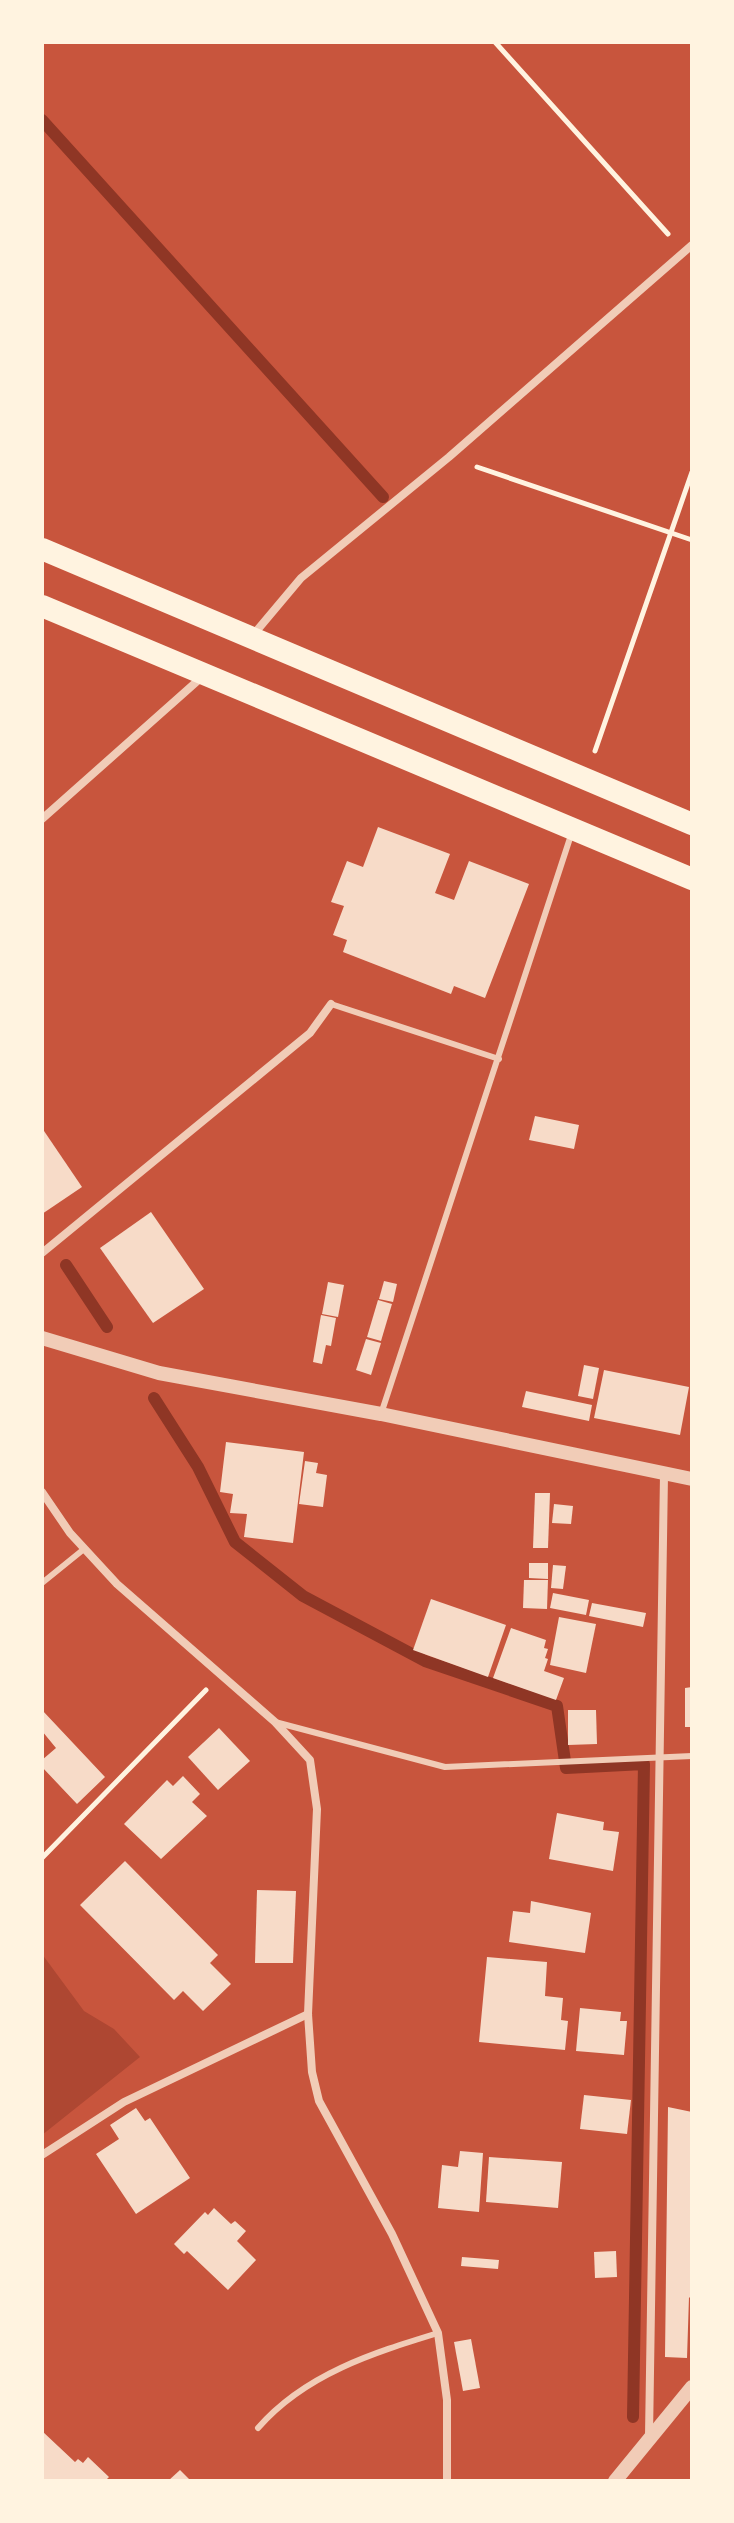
<svg xmlns="http://www.w3.org/2000/svg" width="734" height="2523" viewBox="0 0 734 2523" font-family="'Open Sans',sans-serif">
  <rect width="100%" height="100%" fill="#c8553d"/>
  <polygon fill="#ae4732" points="42,1954 84,2011 114,2029 140,2057 42,2135"/>
  <g fill="none" stroke-linecap="round" stroke-linejoin="round">
    <g stroke="#8f3625" stroke-width="12">
      <polyline points="42,120 383,497"/>
      <polyline points="66,1265 107,1327"/>
      <polyline points="154,1398 198,1467 235,1542 303,1596 425,1661 557,1706 566,1768 644,1764 633,2417"/>
    </g>
  </g>
  <g fill="#f7dbc8">
    <polygon points="378,827 450,854 435,893 454,900 469,861 529,884 485,998 454,986 451,994 343,952 347,940 333,935 344,906 331,902 347,861 363,867"/>
    <polygon points="535,1116 579,1125 574,1149 529,1140"/>
    <polygon points="42,1128 82,1187 42,1214"/>
    <polygon points="151,1212 204,1289 153,1323 100,1248"/>
    <polygon points="384,1281 397,1284 393,1302 379,1299"/>
    <polygon points="328,1282 344,1285 338,1317 322,1314"/>
    <polygon points="378,1300 392,1304 381,1341 367,1337"/>
    <polygon points="321,1315 336,1318 331,1346 326,1345 322,1364 313,1362"/>
    <polygon points="366,1339 381,1343 371,1375 356,1370"/>
    <polygon points="584,1365 599,1368 593,1399 578,1396"/>
    <polygon points="604,1370 689,1387 680,1435 594,1418"/>
    <polygon points="526,1391 592,1405 589,1421 522,1407"/>
    <polygon points="226,1442 304,1452 293,1543 244,1537 247,1514 230,1513 233,1494 220,1492"/>
    <polygon points="305,1461 318,1463 316,1473 327,1475 323,1507 299,1504"/>
    <polygon points="535,1493 550,1493 548,1548 533,1548"/>
    <polygon points="554,1504 573,1506 571,1524 552,1523"/>
    <polygon points="529,1563 548,1563 548,1579 529,1578"/>
    <polygon points="553,1565 566,1566 563,1589 551,1588"/>
    <polygon points="524,1580 548,1580 547,1609 523,1608"/>
    <polygon points="553,1593 589,1600 586,1615 550,1608"/>
    <polygon points="431,1599 506,1625 488,1677 413,1650"/>
    <polygon points="592,1603 646,1613 643,1627 589,1616"/>
    <polygon points="559,1617 596,1624 586,1673 550,1665"/>
    <polygon points="511,1628 546,1640 544,1648 548,1649 545,1658 548,1659 544,1671 564,1678 556,1700 493,1678"/>
    <polygon points="692,1687 692,1727 685,1727 685,1688"/>
    <polygon points="42,1710 105,1777 77,1804 42,1767 42,1760 56,1748 42,1731"/>
    <polygon points="568,1710 596,1710 597,1744 568,1745"/>
    <polygon points="219,1728 250,1761 218,1790 188,1757"/>
    <polygon points="183,1776 200,1794 192,1802 207,1816 161,1859 124,1824 167,1780 173,1786"/>
    <polygon points="557,1813 604,1822 603,1830 619,1832 613,1871 549,1859"/>
    <polygon points="125,1861 218,1955 210,1963 231,1984 203,2011 183,1991 174,2000 80,1905"/>
    <polygon points="257,1890 296,1891 293,1963 255,1963"/>
    <polygon points="531,1901 591,1913 585,1953 509,1942 513,1911 530,1913"/>
    <polygon points="487,1957 547,1962 545,1996 563,1998 561,2020 568,2021 565,2050 479,2042"/>
    <polygon points="580,2008 621,2012 620,2021 627,2021 624,2055 576,2051"/>
    <polygon points="584,2095 631,2100 627,2134 580,2129"/>
    <polygon points="668,2107 692,2112 692,2300 689,2297 687,2358 665,2357"/>
    <polygon points="136,2108 145,2121 150,2118 190,2178 136,2214 96,2154 119,2139 110,2125"/>
    <polygon points="460,2151 483,2153 479,2212 438,2208 442,2165 458,2167"/>
    <polygon points="489,2157 562,2162 558,2208 486,2202"/>
    <polygon points="214,2208 231,2224 235,2221 246,2231 237,2241 256,2260 228,2290 187,2251 184,2254 174,2244 205,2212 208,2215"/>
    <polygon points="616,2251 617,2277 595,2278 594,2252"/>
    <polygon points="462,2257 499,2260 498,2269 461,2266"/>
    <polygon points="471,2339 480,2388 463,2391 454,2342"/>
    <polygon points="42,2431 75,2462 78,2459 83,2463 88,2457 109,2477 105,2481 42,2481"/>
    <polygon points="180,2470 191,2481 168,2481"/>
  </g>
  <g fill="none" stroke-linecap="round" stroke-linejoin="round">
    <g stroke="#fff3e0" stroke-width="5">
      <polyline points="495,42 668,234"/>
      <polyline points="477,467 692,540"/>
      <polyline points="595,751 692,472"/>
      <polyline points="42,1858 206,1690"/>
    </g>
    <g stroke="#f1ccb7" stroke-width="6">
      <polyline points="331,1004 499,1059"/>
      <polyline points="381,1414 572,832"/>
      <polyline points="42,1583 84,1549"/>
      <polyline points="275,1722 445,1767 692,1756"/>
      <path d="M258,2428c47,-54 115,-75 180,-95"/>
    </g>
    <g stroke="#f1ccb7" stroke-width="8">
      <polyline points="254,634 301,578 449,457 692,245"/>
      <polyline points="42,819 203,676"/>
      <polyline points="42,1253 310,1033 331,1004"/>
      <polyline points="42,1492 70,1533 117,1584 275,1722 310,1760 317,1809 308,2014 312,2072 319,2101 392,2234 438,2333 447,2400 447,2481"/>
      <polyline points="42,2155 124,2102 308,2014"/>
      <polyline points="649,2436 664,1475"/>
    </g>
    <g stroke="#f1ccb7" stroke-width="14">
      <polyline points="42,1338 159,1373 381,1414 692,1479"/>
      <polyline points="615,2481 692,2387"/>
    </g>
    <g stroke="#fff3e0" stroke-width="22">
      <polyline points="42,549 692,824"/>
      <polyline points="42,606 692,879"/>
    </g>
  </g>
  <rect width="734" height="2523" fill="none" stroke="#fff3e0" stroke-width="88"/>
</svg>
